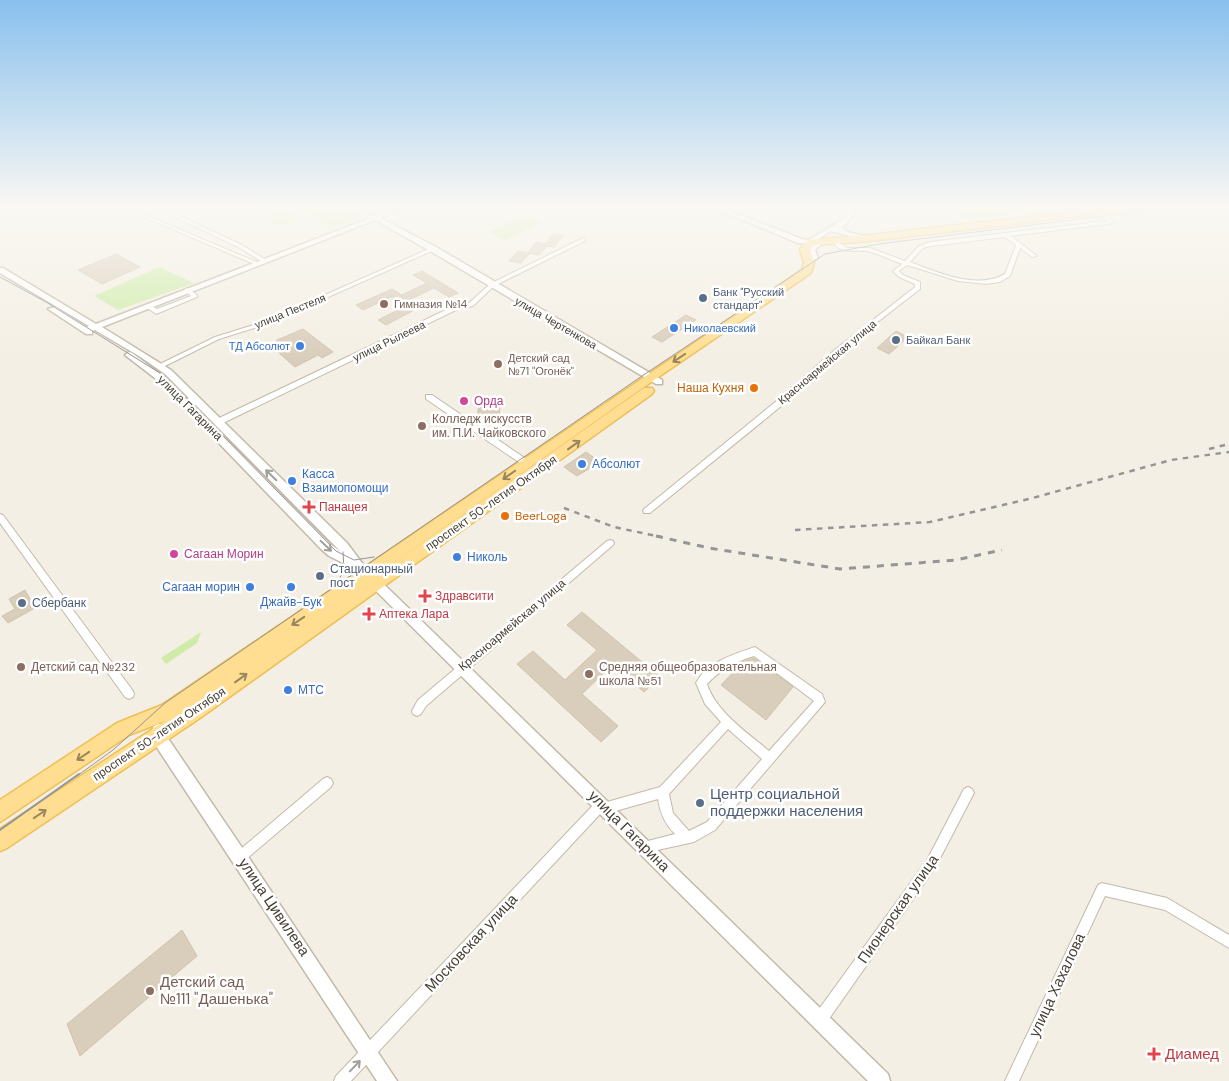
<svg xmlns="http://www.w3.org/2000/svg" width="1229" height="1081" viewBox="0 0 1229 1081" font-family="'DM Sans',sans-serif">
  <rect width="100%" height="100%" fill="#f4efe4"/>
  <g fill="#ceeca8">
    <polygon points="294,208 348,208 364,214 364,216 334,227 292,209"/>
    <polygon points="934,208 1080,208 972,220"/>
    <polygon points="285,209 300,218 279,226 264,218"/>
    <polygon points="528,214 544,221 505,240 488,232"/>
    <polygon points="159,267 194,283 118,310 94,296"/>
    <polygon points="201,632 197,643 166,664 161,658"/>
  </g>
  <g fill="#d9cdbb" stroke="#d2c2ab">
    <polygon points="553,234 563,236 554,247 547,246 539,255 530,253 521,263 509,261 518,251 528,253 536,242 545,244"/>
    <polygon points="116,254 140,267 102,284 78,270"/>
    <polygon points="422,271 458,293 449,297 434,288 411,299 422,306 386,325 378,320 406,306 391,297 363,310 356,305 392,289 402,295 427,283 413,275"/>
    <polygon points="686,315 696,320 662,342 652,337"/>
    <polygon points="303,329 333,352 322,358 318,355 295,367 278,352 274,352 277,340"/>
    <polygon points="896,331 908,337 889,354 877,348"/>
    <polygon points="491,402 500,406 499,417 490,421 478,417 478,409"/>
    <polygon points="586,452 600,462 577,476 564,467"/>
    <polygon points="25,590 35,608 8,623 2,616 15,609 9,599"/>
    <polygon points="582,612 660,677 644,692 612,665 582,694 618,726 601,742 517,664 533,651 565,680 597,650 567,625"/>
    <polygon points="754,658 793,687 766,720 721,685 743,662"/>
    <polygon points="182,930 197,956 80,1056 67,1024"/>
  </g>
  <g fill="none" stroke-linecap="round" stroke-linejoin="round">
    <g stroke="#c3b9a8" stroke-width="2">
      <g id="minor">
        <polygon points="123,208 129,208 259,263 254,264"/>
        <polygon points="156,208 162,208 242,245 266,260 261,261 238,247"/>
        <polygon points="348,208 355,208 379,218 374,219"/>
        <path d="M1096,209l18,12v2l-103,13 26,20 -5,1 -12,-9 -10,28 -10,6 -14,2 -28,-3 -51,-16 -8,6 4,4 17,7v7l-80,62 -55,52 -135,110h-6l-1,-2 1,-2 135,-110 57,-50 79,-62v-3l-16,-7 -6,-6 9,-7c-11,-4 -21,-9 -31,-12 -14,-4 -24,3 -36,-7v-2h4l9,5h22l35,13 14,-15 11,-4 177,-21 -13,-9v-2zM1005,237l11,8 -11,29c-29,16 -66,-1 -95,-12l13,-14 8,-2z"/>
        <polygon points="583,238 585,239 585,241 494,286 473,306 456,310 221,424 218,425 214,422 215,420 452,307 469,303 490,284"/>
        <polygon points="431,248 436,249 270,323 219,339 161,368 159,368 156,366 215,337 266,321"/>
        <polygon points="187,288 197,295 197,297 156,314 145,306 150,305 157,309 191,296 184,290"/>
        <polygon points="426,395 432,395 529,461 530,463 529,465 523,465 426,399"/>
        <polygon points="0,514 3,515 133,691 134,694 133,697 129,699 125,697 0,523"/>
        <polygon points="610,540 613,541 614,543 613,545 426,706 421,714 417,716 413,714 412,711 418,700 607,541"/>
        <path d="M755,647l67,47 3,8 -110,128 -21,12 -50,11 -4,-2 -2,-4 2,-4 35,-9c-10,-10 -15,-21 -17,-35l-53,15 -3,-2 -251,269h-17l2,-5 262,-276 4,-2 5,4 53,-15 61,-65 -16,-18 -9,-21c11,-21 38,-29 59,-36zM754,656l60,45 -45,50c-21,-18 -53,-39 -62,-67 13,-14 28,-22 47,-28zM728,729l34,30 -55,63 -18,9 -16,-18 -4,-19z"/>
        <polygon points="327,777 331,779 333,783 331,787 244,861 240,863 236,861 234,857 236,853 323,779"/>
        <polygon points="968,787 972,789 974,793 935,868 824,1026 819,1028 814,1026 812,1021 814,1016 927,860 964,789"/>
        <polygon points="1102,883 1167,898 1229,935 1229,948 1165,910 1105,896 1019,1081 1005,1081 1098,885"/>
      </g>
    </g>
    <g stroke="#c3b9a8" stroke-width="3">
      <g id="tertiary">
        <polygon points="396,208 404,208 381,218 436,247 662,380 662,384 656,384 430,251 375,220 102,327 171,370 347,543 362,563 888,1074 890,1081 868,1081 353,568 329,556 321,549 160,382 125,355 129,352 132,353 166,378 329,543 341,552 165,374 139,356 95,330 92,331 92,334 86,334 48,309 55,307 87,327 89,326 0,273 0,268 3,268 96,324"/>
        <path d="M714,208h8l80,31 7,1c13,-9 27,-15 38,-25v-7h6v8l-11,12 6,4 22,6 -4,2 -36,-9 -11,8 6,2 -10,9 3,8 -4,2 -4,-2 -3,-9 6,-5 -15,-1z"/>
        <polygon points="159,724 164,726 166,731 165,734 245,852 397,1081 377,1081 152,740 150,735 154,726"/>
      </g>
    </g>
    <g stroke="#efbf57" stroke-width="3">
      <polygon id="primary" points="1104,208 1128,208 1123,211 870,241 814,245 810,249 814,263 811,273 654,380 342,599 644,388 652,388 654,391 652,394 200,718 7,848 0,851 0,829 165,721 129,735 0,822 0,800 117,723 162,705 802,270 804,263 800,249 808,240 870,235"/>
    </g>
    <use href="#minor" fill="#fff" fill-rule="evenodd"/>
    <use href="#tertiary" fill="#fff" fill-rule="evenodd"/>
    <use href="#primary" fill="#ffde91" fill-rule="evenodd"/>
    <g stroke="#959595" stroke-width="1">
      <polyline points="0,277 46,302 163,375 336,551 354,560 374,557"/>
      <polyline points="336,585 344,570 343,552"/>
      <polyline points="77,776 113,750 165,703 645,374 825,254 879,244 1168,208"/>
    </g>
    <polyline stroke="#959595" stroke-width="2" points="0,830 79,774"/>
    <g stroke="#959595" stroke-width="2.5" stroke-dasharray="5.5 5.5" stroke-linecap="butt">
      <polyline points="1209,449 1229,444"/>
      <polyline points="564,508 614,527 661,537"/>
      <polyline points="795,530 930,522 1029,499 1171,460 1229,452"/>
    </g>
    <polyline stroke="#959595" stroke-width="3" stroke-dasharray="7 7" stroke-linecap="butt" points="656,536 709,548 840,569 956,560 1002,550"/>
  </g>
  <defs><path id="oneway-shaft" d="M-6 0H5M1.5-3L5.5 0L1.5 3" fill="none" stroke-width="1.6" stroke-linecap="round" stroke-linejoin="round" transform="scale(1.25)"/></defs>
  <g stroke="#99865d">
    <use href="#oneway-shaft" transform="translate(679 358) rotate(146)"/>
    <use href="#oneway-shaft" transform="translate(574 445) rotate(-36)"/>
    <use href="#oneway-shaft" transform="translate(509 475) rotate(145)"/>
    <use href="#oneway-shaft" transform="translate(298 621) rotate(146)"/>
    <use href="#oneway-shaft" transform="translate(241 678) rotate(-36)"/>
    <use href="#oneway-shaft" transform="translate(83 756) rotate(146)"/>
    <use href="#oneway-shaft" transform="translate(40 814) rotate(-34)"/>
  </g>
  <g stroke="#a29e99">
    <use href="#oneway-shaft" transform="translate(271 475) rotate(-136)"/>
    <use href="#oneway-shaft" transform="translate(326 546) rotate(43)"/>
    <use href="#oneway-shaft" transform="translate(355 1066) rotate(-46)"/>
  </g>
  <linearGradient id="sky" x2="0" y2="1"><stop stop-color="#89c0ee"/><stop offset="0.58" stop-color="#faf8f3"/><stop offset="1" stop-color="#faf8f3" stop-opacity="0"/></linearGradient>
  <rect width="1229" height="359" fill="url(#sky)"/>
  <g fill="#5c6f8a" stroke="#fff" stroke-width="2">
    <circle cx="703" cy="298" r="5"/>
    <circle cx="896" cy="340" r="5"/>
    <circle cx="320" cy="576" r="5"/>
    <circle cx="22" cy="603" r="5"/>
    <circle cx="700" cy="803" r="5"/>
  </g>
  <g fill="#8d6e63" stroke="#fff" stroke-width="2">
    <circle cx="384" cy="304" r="5"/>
    <circle cx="498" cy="364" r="5"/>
    <circle cx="422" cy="426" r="5"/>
    <circle cx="21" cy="667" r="5"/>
    <circle cx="589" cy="674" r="5"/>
    <circle cx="150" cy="991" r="5"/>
  </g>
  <g fill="#3f7fe0" stroke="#fff" stroke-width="2">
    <circle cx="674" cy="328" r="5"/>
    <circle cx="300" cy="346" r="5"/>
    <circle cx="582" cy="464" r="5"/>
    <circle cx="292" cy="481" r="5"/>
    <circle cx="457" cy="557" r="5"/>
    <circle cx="250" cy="587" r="5"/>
    <circle cx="291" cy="587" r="5"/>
    <circle cx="288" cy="690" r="5"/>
  </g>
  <g fill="#e8710a" stroke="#fff" stroke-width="2">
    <circle cx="754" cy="388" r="5"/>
    <circle cx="505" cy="516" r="5"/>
  </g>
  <g fill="#d1479c" stroke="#fff" stroke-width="2">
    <circle cx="464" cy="401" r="5"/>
    <circle cx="174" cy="554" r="5"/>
  </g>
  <g fill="#e0444e" stroke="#fff" stroke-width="2">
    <path d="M306.5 499.5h5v5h5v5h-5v5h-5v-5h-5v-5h5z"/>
    <path d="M422.5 588.5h5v5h5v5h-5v5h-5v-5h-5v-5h5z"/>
    <path d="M366.5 606.5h5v5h5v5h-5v5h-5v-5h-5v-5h5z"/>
    <path d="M1151.5 1046.5h5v5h5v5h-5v5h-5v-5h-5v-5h5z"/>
  </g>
  <g text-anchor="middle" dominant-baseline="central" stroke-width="5" stroke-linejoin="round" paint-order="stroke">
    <g font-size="11" fill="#4e5e75" stroke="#fff" text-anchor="start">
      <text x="713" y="292">Банк "Русский<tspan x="713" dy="13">стандарт"</tspan></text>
      <text x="906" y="340">Байкал Банк</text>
    </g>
    <g font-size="11" fill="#785e54" stroke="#fff" text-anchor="start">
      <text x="394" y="304">Гимназия №14</text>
      <text x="508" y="358">Детский сад<tspan x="508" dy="13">№71 "Огонёк"</tspan></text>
    </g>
    <g font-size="11" fill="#463e33" stroke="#fff">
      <text transform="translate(290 311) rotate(-22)">улица Пестеля</text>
      <text transform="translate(556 323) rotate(30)">улица Чертенкова</text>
      <text transform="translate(389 341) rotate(-26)">улица Рылеева</text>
      <text transform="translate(827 362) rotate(-40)">Красноармейская улица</text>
    </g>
    <g font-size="11" fill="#366cbe" stroke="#fff" text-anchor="start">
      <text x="684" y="328">Николаевский</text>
      <text x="290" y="346" text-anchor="end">ТД Абсолют</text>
    </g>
    <g font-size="12" fill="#c56008" stroke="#fff" text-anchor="end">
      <text x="744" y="388">Наша Кухня</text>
      <text x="515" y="516" text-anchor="start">BeerLoga</text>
    </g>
    <g font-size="12" fill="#b23c85" stroke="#fff" text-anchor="start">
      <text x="474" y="401">Орда</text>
      <text x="184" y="554">Сагаан Морин</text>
    </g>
    <g font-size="12" fill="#463e33" stroke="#fff">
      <text transform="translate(190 408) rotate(45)">улица Гагарина</text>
      <text transform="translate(491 503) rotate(-35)">проспект 50-летия Октября</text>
      <text transform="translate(512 625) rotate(-40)">Красноармейская улица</text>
      <text transform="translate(159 734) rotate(-34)">проспект 50-летия Октября</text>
    </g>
    <g font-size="12" fill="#785e54" stroke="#fff" text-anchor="start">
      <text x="432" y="419">Колледж искусств<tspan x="432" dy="14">им. П.И. Чайковского</tspan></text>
      <text x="31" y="667">Детский сад №232</text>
      <text x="599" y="667">Средняя общеобразовательная<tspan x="599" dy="14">школа №51</tspan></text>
    </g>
    <g font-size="12" fill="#366cbe" stroke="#fff" text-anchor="start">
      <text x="592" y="464">Абсолют</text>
      <text x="302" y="474">Касса<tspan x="302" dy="14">Взаимопомощи</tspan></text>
      <text x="467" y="557">Николь</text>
      <text x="240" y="587" text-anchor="end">Сагаан морин</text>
      <text x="291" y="602" text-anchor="middle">Джайв-Бук</text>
      <text x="298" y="690">МТС</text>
    </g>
    <g font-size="12" fill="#be3a42" stroke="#fff" text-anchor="start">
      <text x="319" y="507">Панацея</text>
      <text x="435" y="596">Здравсити</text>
      <text x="379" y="614">Аптека Лара</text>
    </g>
    <g font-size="12" fill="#4e5e75" stroke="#fff" text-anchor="start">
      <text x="330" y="569">Стационарный<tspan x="330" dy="14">пост</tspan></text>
      <text x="32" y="603">Сбербанк</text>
    </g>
    <g font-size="15" fill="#4e5e75" stroke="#fff" text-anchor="start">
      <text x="710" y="794">Центр социальной<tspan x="710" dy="17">поддержки населения</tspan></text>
    </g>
    <g font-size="15" fill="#463e33" stroke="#fff">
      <text transform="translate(629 831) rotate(45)">улица Гагарина</text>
      <text transform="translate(274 907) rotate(56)">улица Цивилева</text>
      <text transform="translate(898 909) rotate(-55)">Пионерская улица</text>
      <text transform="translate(471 943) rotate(-47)">Московская улица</text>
      <text transform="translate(1057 985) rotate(-65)">улица Хахалова</text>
    </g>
    <g font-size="15" fill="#785e54" stroke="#fff" text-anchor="start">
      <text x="160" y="982">Детский сад<tspan x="160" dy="17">№111 "Дашенька"</tspan></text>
    </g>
    <g font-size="15" fill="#be3a42" stroke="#fff" text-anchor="start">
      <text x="1165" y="1054">Диамед</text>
    </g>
  </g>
</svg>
